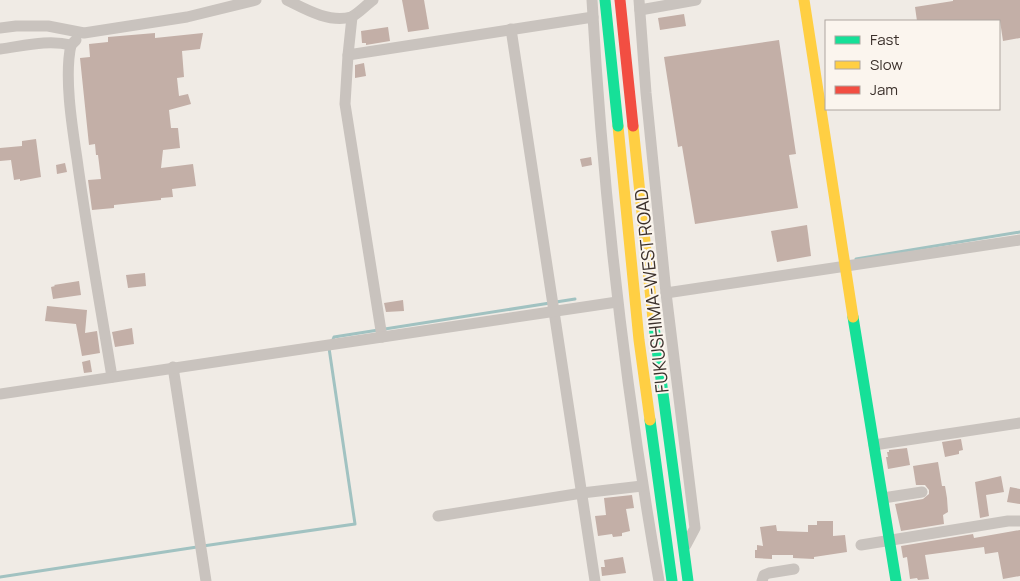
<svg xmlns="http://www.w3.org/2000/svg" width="1020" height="581" viewBox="0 0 1020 581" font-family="Manrope,sans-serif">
  <rect width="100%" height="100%" fill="#f0ebe5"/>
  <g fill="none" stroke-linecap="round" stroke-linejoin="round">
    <g stroke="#a1c2c1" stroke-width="3">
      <polyline points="856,259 1020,232"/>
      <polyline points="556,302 575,299"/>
      <polyline points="332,342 334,337 550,303"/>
      <polyline points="203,546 355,524 329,348"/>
      <polyline points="0,577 197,547"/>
    </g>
  </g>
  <g fill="#c3afa7">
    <polygon points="402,0 424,0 429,29 408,32"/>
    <polygon points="953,0 1020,0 1020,38 1003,41 1000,21 917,21 915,7 953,1"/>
    <polygon points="684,14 686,26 660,30 658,18"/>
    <polygon points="388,27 390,41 366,45 366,43 362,43 361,31"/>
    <polygon points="155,33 155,38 203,33 200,49 182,51 184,77 177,78 179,96 188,94 191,104 169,110 171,128 178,128 180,148 163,150 161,168 193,164 196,186 172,189 173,197 161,198 161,200 114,205 114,208 92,210 88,180 101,179 98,155 96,155 95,144 89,145 80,58 90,57 89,44 108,42 108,37"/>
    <polygon points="779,40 796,154 789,155 798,208 695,224 682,146 678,147 664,57"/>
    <polygon points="364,63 366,76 355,78 355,65"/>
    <polygon points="36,139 41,177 20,181 20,179 14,180 11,160 0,161 0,148 22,146 22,141"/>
    <polygon points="591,157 592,165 582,167 580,159"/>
    <polygon points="65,163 67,172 57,174 56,165"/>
    <polygon points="807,225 811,256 777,262 771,231"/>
    <polygon points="145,273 146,286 128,288 126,275"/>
    <polygon points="79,281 81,295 53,299 51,287 55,286 54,285"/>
    <polygon points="403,300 404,311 386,312 384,303"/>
    <polygon points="47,306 87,310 85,333 97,331 100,353 82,356 76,324 45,321"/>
    <polygon points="132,328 134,344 115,347 112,332"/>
    <polygon points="90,360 92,372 84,373 82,362"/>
    <polygon points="961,439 963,450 959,451 959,454 945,457 942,442"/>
    <polygon points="907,448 910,465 888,469 886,457 888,457 887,452 889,452 889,450"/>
    <polygon points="938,462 942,486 945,486 947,498 948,512 943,515 944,524 901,531 895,504 923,499 929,494 929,490 925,485 916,485 913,466"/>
    <polygon points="1001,476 1004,492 986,495 989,516 980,518 975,482"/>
    <polygon points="1010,487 1020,489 1020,504 1007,502"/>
    <polygon points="632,495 634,508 626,509 630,531 622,533 622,536 613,537 612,534 598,536 595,516 606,515 604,498"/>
    <polygon points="817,521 833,521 833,536 845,535 847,552 814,557 814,559 793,558 793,555 772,555 772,559 755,558 755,550 757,550 757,545 763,546 760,527 776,525 777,531 808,532 808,525 817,525"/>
    <polygon points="1020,530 1020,576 1003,579 998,552 985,554 984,547 925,555 929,579 918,580 917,578 910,579 907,557 903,558 901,546 973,534 974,538"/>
    <polygon points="623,557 626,573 602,576 601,567 605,567 604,560"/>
  </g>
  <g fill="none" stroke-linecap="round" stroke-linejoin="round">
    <g stroke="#c9c3be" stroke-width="11">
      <path d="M287,0c18,9 42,23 64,17 7,-3 15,-12 22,-17"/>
      <path d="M592,0c11,195 33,389 67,581"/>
      <polyline points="639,0 646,93 666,293 695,528 686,545"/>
      <polyline points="640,10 696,0"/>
      <polyline points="352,17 348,55 593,17"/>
      <polyline points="0,28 16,26 48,26 84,33 187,17 256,0"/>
      <polyline points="511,29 595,581"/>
      <path d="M71,45c-7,31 1,81 6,114 10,73 23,145 35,218"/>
      <path d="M0,49c23,-3 48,-10 71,-4l5,-5"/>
      <polyline points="348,55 345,104 382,337"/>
      <polyline points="666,293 1020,240"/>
      <polyline points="173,367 206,581"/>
      <polyline points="0,394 617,302"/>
      <polyline points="874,445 1020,423"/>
      <polyline points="883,498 922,492"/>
      <polyline points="438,516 582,493 642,486"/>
      <polyline points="861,545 1008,521 1020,521"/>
      <polyline points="762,581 764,575 769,573 794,569"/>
    </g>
    <g stroke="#16e098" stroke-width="11">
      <polyline points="853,317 896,581"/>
      <polyline points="653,319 688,581"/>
      <polyline points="650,420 672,581"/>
    </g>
    <g stroke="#ffcf43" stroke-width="11">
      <polyline points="804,0 853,317"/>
      <polyline points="618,126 639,340 650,420"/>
      <polyline points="633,126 653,319"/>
    </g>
    <polyline stroke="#16e098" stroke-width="11" points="605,0 618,126"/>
    <polyline stroke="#f24e42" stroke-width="11" points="620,0 633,126"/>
  </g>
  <g text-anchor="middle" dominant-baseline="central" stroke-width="4" stroke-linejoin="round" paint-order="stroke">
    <g font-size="18" fill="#3b302b" stroke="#fbf5ee">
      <text transform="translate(651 291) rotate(-96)">FUKUSHIMA-WEST ROAD</text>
    </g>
  </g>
  <rect x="825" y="20" width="175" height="90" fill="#fbf5ee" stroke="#aea6a0"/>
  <rect x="835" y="36" width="25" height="8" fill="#16e098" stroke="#aea6a0"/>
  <text x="870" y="45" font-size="15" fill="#3b302b">Fast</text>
  <rect x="835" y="61" width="25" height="8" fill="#ffcf43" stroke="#aea6a0"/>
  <text x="870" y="70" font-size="15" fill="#3b302b">Slow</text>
  <rect x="835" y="86" width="25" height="8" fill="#f24e42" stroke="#aea6a0"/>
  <text x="870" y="95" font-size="15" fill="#3b302b">Jam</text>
</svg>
